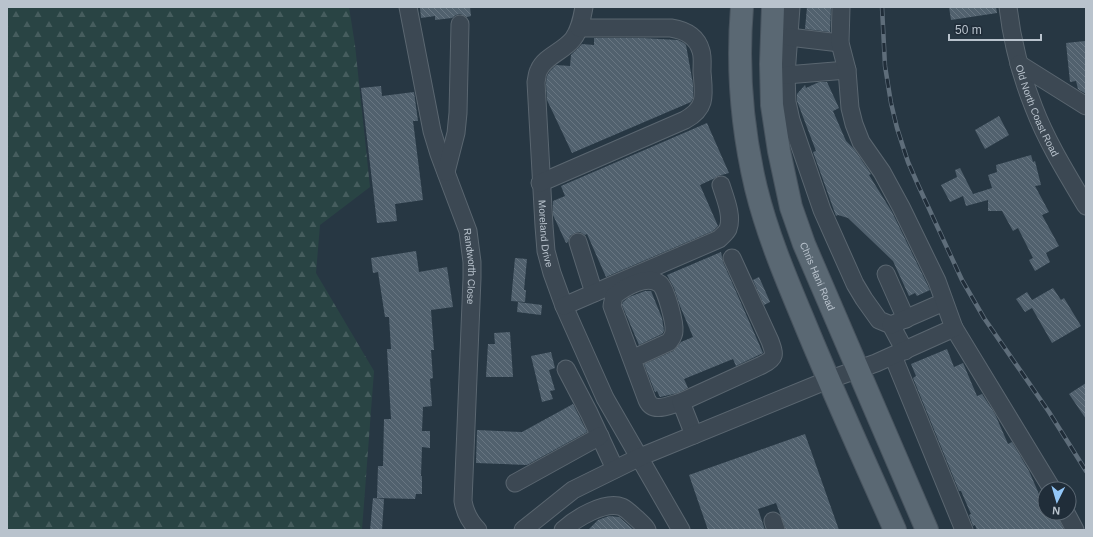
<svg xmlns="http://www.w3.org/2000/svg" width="1093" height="537" viewBox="0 0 1093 537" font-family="Helvetica,sans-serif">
  <defs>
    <pattern id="forest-firs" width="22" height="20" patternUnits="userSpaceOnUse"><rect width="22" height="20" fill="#294444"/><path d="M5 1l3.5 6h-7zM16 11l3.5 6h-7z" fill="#465d5e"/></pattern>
    <pattern id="building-back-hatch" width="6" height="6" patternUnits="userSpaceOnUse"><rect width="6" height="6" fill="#51616e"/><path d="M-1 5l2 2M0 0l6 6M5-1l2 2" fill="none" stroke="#687682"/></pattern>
  </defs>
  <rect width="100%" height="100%" fill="#273743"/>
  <polygon fill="url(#forest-firs)" points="7,7 349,7 355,45 370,187 320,225 316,273 374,371 362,530 7,530"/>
  <g fill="url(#building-back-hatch)">
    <polygon points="434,7 470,7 471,16 467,17 460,14 456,15 452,18 435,20 435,16 421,18 420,8"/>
    <polygon points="807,7 831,7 830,32 805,29"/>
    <polygon points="949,7 996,7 997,13 951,20"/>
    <polygon points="594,38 642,38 678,40 684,43 686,45 693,84 693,98 691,102 572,153 547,100 546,83 547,76 550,71 556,65 570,66 571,55 582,44 594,45"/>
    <polygon points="1085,41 1086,49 1086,94 1078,89 1076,81 1070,82 1066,43"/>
    <polygon points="819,82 827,82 839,108 833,111 846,141 854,149 871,174 869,175 892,212 930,290 917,296 915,293 909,296 893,261 848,218 838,215 836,216 813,152 816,151 797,101 797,94 805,85 806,88"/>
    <polygon points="381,86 382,96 414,92 418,121 413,121 423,200 395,204 397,221 377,223 361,88"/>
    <polygon points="999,116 1009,135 985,149 975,130"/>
    <polygon points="707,123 729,173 718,176 713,179 700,185 718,226 713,231 606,277 587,234 585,235 580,232 575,233 570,236 568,242 566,243 553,215 553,201 565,196 561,186"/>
    <polygon points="1031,155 1033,162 1035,161 1041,185 1035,186 1049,212 1042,215 1059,246 1046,253 1050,262 1035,271 1029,260 1033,258 1018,228 1013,231 1002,211 988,211 988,200 966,206 963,196 950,202 941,185 957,177 955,170 960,168 973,194 992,188 988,175 997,172 996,165"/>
    <polygon points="416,251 419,272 447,267 453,307 431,310 434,350 431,350 433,378 430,379 432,406 423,407 422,431 430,431 430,448 422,447 421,476 422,476 422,494 416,494 415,499 377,498 378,466 383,466 384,419 391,419 387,349 391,349 389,317 385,317 378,272 373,273 371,258"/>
    <polygon points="721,252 723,262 763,353 736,366 733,359 684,379 688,388 678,393 660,397 657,391 655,392 644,364 673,351 681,342 693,337 680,306 674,288 667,275"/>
    <polygon points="515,258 527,259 524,290 526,290 525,302 511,301"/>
    <polygon points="759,277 770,302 764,305 753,280"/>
    <polygon points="1053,288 1061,300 1064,298 1081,326 1052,343 1032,308 1025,312 1016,299 1027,292 1032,300"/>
    <polygon points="645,291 651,291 662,318 664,331 662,334 639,345 622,305 623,302 629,297"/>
    <polygon points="518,302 542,305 541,315 517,312"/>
    <polygon points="510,332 513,377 486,377 488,344 495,344 494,333"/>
    <polygon points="947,349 954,367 963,363 977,396 982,394 995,414 1008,444 1012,442 1029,471 1045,508 1045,513 1056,513 1064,530 977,530 975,525 973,526 969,515 971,514 961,491 959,491 913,378 916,376 911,364"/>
    <polygon points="551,352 555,368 549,370 555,390 550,391 553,399 542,402 531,356"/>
    <polygon points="1086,383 1086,419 1069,394"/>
    <polygon points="573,404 587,432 527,465 476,463 477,430 522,432"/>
    <polygon points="805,434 839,530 786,530 776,503 758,509 765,530 708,530 689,475"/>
    <polygon points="373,498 384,499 382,530 370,530"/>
    <polygon points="609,516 619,517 634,530 588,530 598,520"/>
  </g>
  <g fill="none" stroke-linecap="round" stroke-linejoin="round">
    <g stroke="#5a6670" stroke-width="19">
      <g id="minor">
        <path id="s1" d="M408,7l24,124 7,23 29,77 4,31v16l-9,223c2,12 6,20 15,29"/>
        <path id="s2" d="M584,7c-2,11 -4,23 -11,32 -9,12 -28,17 -34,31 -2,3 -2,8 -3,12l8,144 2,25 6,22 12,33 41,92 76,132"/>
        <polyline points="791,7 786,75 787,102 791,120 822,210 855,284 864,299 879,320 891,325 905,351"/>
        <path id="s3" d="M1008,7c4,34 13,69 26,101 13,34 33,66 52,98"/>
        <polyline points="789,37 840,43"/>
        <polyline points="1019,64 1086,106"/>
        <polyline points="786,75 847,70"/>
        <polyline points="446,172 456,133 458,113 460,24"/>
        <path d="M540,183l145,-63c22,-12 19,-25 17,-48 0,-7 1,-15 -1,-21 -4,-15 -17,-21 -30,-23h-92"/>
        <polyline points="578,242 594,293"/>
        <polyline points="886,274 906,319"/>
        <path d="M564,306l155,-67c3,-3 7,-6 9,-10 5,-13 -3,-31 -7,-44"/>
        <polyline points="891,325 944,302"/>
        <polyline points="954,328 1052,489"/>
        <polyline points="893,356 964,530"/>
        <path d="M632,359l37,-17c2,-3 5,-6 5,-11 1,-8 -8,-42 -14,-47 -13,-10 -35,3 -46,12l-2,10 35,94c6,14 22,5 34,2"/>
        <polyline points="566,369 589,413 615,469"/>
        <path d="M694,435l-13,-33 81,-37c14,-7 13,-10 8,-24l-38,-83"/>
        <polyline points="515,483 600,436"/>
        <polyline points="1066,513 1075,530"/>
        <polyline points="773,521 776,530"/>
        <polyline points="523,530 573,490 640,457 828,380 876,363 954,328 937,281 901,207 882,172 861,142 854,124 850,108 847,70 840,43 841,7"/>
        <path d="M563,530c12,-11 42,-30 59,-23 6,3 10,8 15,12 3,3 8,7 10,11"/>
      </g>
    </g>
    <g stroke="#48545f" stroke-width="24">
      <g id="major">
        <path d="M742,7c-5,60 0,122 14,181 11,45 29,88 47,131 29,71 61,141 92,211"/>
        <path id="s4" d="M773,7l-2,57 1,41 7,46 12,56 13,37 123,286"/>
      </g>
    </g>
    <use href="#minor" stroke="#3c4853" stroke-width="17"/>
    <use href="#major" stroke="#5a6873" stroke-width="22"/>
    <g stroke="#5e6d7a" stroke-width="4.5">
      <polyline id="rail" points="882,7 885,66 891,103 897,128 908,162 919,187 962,280 984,318 1049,412 1086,471"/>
    </g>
    <use href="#rail" stroke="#202d39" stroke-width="3" stroke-dasharray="9" stroke-linecap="butt"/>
  </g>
  <g text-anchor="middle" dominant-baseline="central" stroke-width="3" stroke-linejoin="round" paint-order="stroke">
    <g font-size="10" fill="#b9c3cd" stroke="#202d39">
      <text stroke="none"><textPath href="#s3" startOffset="108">Old North Coast Road</textPath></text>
      <text stroke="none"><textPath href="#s2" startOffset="245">Moreland Drive</textPath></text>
      <text stroke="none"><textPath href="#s1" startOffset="268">Randworth Close</textPath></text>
      <text stroke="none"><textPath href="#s4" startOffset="276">Chris Hani Road</textPath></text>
    </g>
  </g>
  <rect width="1093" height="537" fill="none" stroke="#b9c3cd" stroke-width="16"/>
  <g transform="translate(1057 501) rotate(185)"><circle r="19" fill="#202d39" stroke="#5d6974"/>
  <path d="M0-3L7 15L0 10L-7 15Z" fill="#93c7f8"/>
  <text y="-6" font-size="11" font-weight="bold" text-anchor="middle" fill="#b9c3cd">N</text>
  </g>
  <path d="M949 34v6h92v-6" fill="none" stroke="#b9c3cd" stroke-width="2"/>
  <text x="955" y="34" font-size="12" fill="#b9c3cd" stroke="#202d39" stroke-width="3" paint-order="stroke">50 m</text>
</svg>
